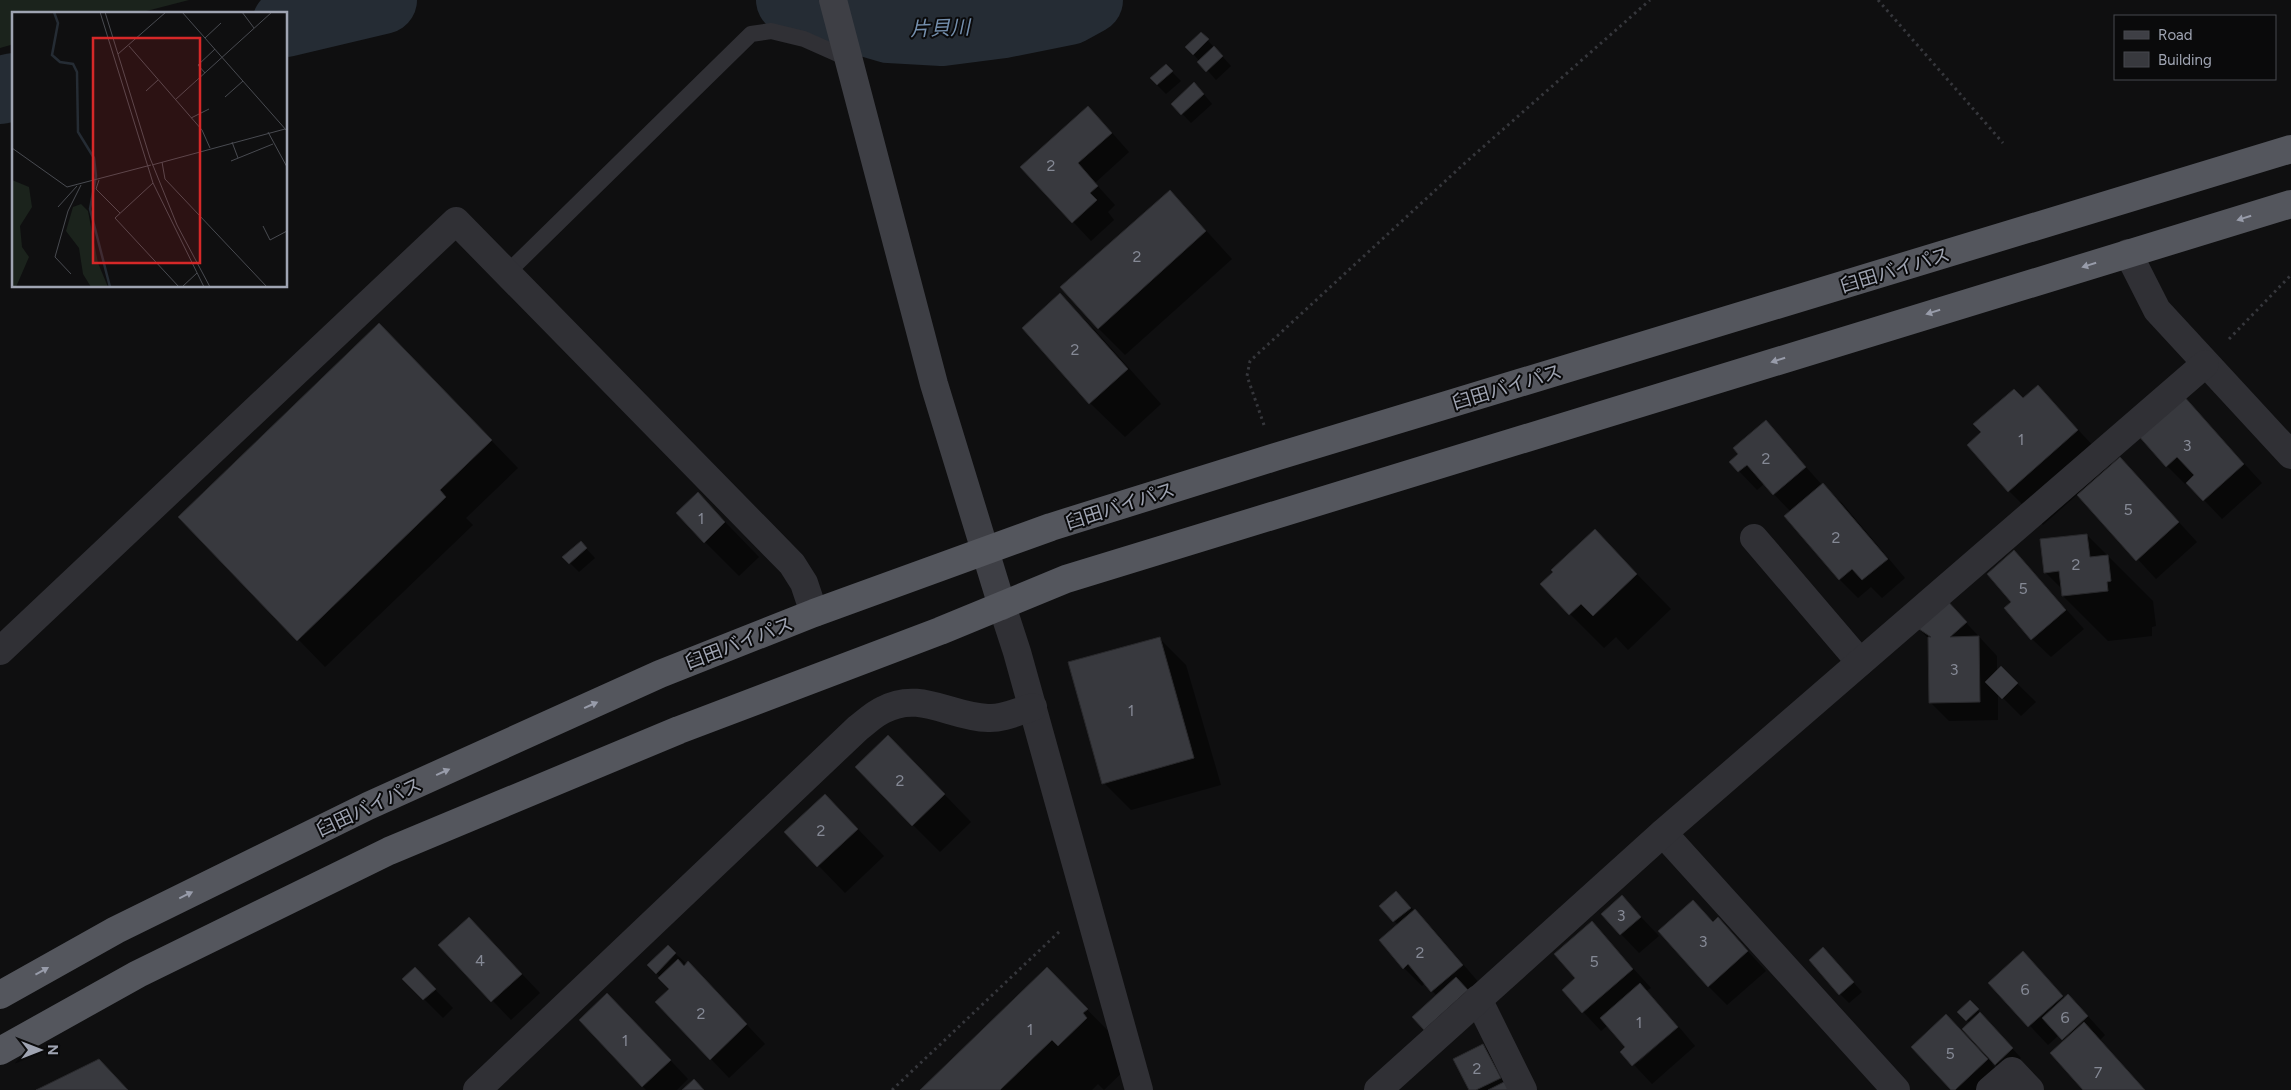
<svg xmlns="http://www.w3.org/2000/svg" width="2291" height="1090" viewBox="0 0 2291 1090" font-family="Figtree,'Noto Sans JP',sans-serif">
  <rect width="100%" height="100%" fill="#0f0f10"/>
  <polygon fill="#1b231c" points="0,0 189,0 135,14 14,14 14,44 0,48"/>
  <g fill="#0007">
    <polygon points="1201,33 1231,66 1216,80 1187,47"/>
    <polygon points="1166,66 1181,81 1166,94 1157,85"/>
    <polygon points="1203,93 1212,104 1191,123 1173,104"/>
    <polygon points="1106,126 1129,152 1095,183 1115,205 1108,212 1114,220 1091,241 1022,167"/>
    <polygon points="1170,191 1232,259 1125,355 1098,328"/>
    <polygon points="1060,295 1094,329 1161,404 1125,437 1090,403"/>
    <polygon points="406,352 518,468 466,518 473,525 325,667 180,517"/>
    <polygon points="2038,387 2112,466 2120,458 2197,542 2156,579 2078,494 2043,525 2009,491 2024,399"/>
    <polygon points="2182,396 2262,483 2222,519 2187,482 2185,484 2167,466"/>
    <polygon points="1766,422 1822,485 1842,503 1905,578 1882,598 1871,587 1858,598 1840,580 1791,512 1764,484 1757,490 1739,471"/>
    <polygon points="698,494 759,557 739,576 705,542"/>
    <polygon points="1595,531 1671,609 1628,650 1616,637 1604,648 1570,614"/>
    <polygon points="2087,535 2153,601 2156,626 2152,627 2152,636 2108,641 2063,596 2062,589 2045,572"/>
    <polygon points="581,543 595,558 579,572 564,557"/>
    <polygon points="2014,552 2084,629 2051,657 2032,639 2012,602"/>
    <polygon points="1944,599 1997,656 1997,672 2001,668 2036,702 2021,716 1998,693 1998,720 1949,721 1930,702 1929,639 1915,625"/>
    <polygon points="1159,638 1186,665 1221,785 1131,810 1104,783"/>
    <polygon points="915,764 971,822 940,852 913,825"/>
    <polygon points="852,823 884,856 845,893 786,832"/>
    <polygon points="1396,893 1433,929 1480,984 1434,1038 1425,1029 1437,996 1425,983 1422,986 1404,968 1398,925 1381,906"/>
    <polygon points="1622,897 1659,936 1639,953 1602,914"/>
    <polygon points="1693,901 1714,922 1718,919 1766,971 1727,1005 1708,986"/>
    <polygon points="469,918 540,993 511,1020 440,945"/>
    <polygon points="1592,923 1651,988 1646,991 1677,1026 1637,1060 1639,1062 1679,1027 1695,1046 1652,1084 1622,1052 1627,1047 1608,1025 1601,1031 1563,990 1577,978"/>
    <polygon points="668,947 707,982 765,1044 729,1078 657,1002 671,989 649,965"/>
    <polygon points="1832,958 1862,992 1849,1003 1840,994"/>
    <polygon points="415,969 453,1008 443,1018 404,979"/>
    <polygon points="1047,969 1132,1055 1131,1064 1104,1090 1098,1084 1092,1090 922,1090"/>
    <polygon points="2041,972 2065,998 2086,1014 2105,1035 2100,1040 2145,1090 2085,1090 2065,1041 2059,1035 2048,1045 1990,983"/>
    <polygon points="1970,1002 2021,1058 2005,1073 1993,1062 1992,1064 2005,1078 1993,1090 1953,1090 1980,1048 1970,1023 1959,1012"/>
    <polygon points="626,1013 688,1079 677,1090 646,1090 581,1020"/>
    <polygon points="1483,1045 1502,1064 1517,1090 1470,1090"/>
  </g>
  <g fill="none" stroke-linecap="round" stroke-linejoin="round">
    <g stroke="#252c34" stroke-width="68">
      <polyline points="790,0 889,29 942,32 1004,24 1069,11 1089,0"/>
      <polyline points="286,23 383,0"/>
      <polyline points="0,90 14,87"/>
    </g>
  </g>
  <g fill="#38393e" stroke="#29292c">
    <polygon points="1201,32 1209,39 1193,55 1185,47"/>
    <polygon points="1214,46 1223,56 1206,72 1197,62"/>
    <polygon points="1166,64 1173,71 1157,85 1150,78"/>
    <polygon points="1194,82 1204,94 1181,115 1171,104"/>
    <polygon points="1088,106 1112,133 1078,163 1098,186 1090,193 1097,200 1072,223 1020,167"/>
    <polygon points="1170,190 1206,231 1098,329 1060,287"/>
    <polygon points="1060,293 1128,369 1089,404 1022,328"/>
    <polygon points="379,323 492,440 440,490 446,497 297,641 178,517"/>
    <polygon points="2038,385 2078,430 2008,492 1967,445 1981,432 1973,424 2014,389 2023,398"/>
    <polygon points="2182,394 2244,464 2203,501 2186,483 2194,475 2177,457 2166,467 2137,434"/>
    <polygon points="1766,420 1806,467 1773,495 1747,465 1738,472 1729,462 1738,454 1733,448"/>
    <polygon points="2120,457 2179,522 2136,561 2077,495"/>
    <polygon points="1823,483 1888,559 1862,580 1852,569 1839,580 1784,516"/>
    <polygon points="698,492 725,522 704,543 676,513"/>
    <polygon points="1595,529 1637,574 1593,616 1581,604 1569,615 1540,584 1553,572 1551,570"/>
    <polygon points="2087,534 2090,557 2108,555 2111,581 2107,582 2108,591 2062,596 2059,571 2044,573 2040,539"/>
    <polygon points="581,541 587,548 569,564 562,557"/>
    <polygon points="2014,550 2066,610 2031,640 2004,608 2011,602 1987,574"/>
    <polygon points="1944,597 1967,622 1950,637 1979,636 1980,702 1929,703 1928,637 1931,637 1913,625"/>
    <polygon points="1160,637 1194,758 1102,784 1068,662"/>
    <polygon points="2001,666 2018,683 2002,699 1985,682"/>
    <polygon points="888,735 945,794 912,826 855,767"/>
    <polygon points="825,794 858,829 817,867 784,832"/>
    <polygon points="1396,891 1411,908 1393,922 1379,906"/>
    <polygon points="1622,895 1641,917 1620,935 1601,914"/>
    <polygon points="1693,900 1713,922 1718,917 1748,951 1708,987 1658,931"/>
    <polygon points="1415,909 1463,965 1431,992 1408,964 1403,969 1379,940"/>
    <polygon points="469,917 522,974 491,1002 438,945"/>
    <polygon points="1592,921 1633,969 1582,1013 1562,990 1575,978 1554,954"/>
    <polygon points="668,945 676,953 656,974 647,965"/>
    <polygon points="1823,947 1854,982 1839,995 1809,960"/>
    <polygon points="2023,951 2063,996 2028,1027 1988,983"/>
    <polygon points="678,959 684,966 688,961 747,1024 710,1060 655,1002 669,989 658,978"/>
    <polygon points="415,967 436,989 423,1000 402,979"/>
    <polygon points="1047,967 1088,1009 1083,1013 1087,1018 1058,1046 1052,1040 1000,1090 920,1090"/>
    <polygon points="1456,977 1468,990 1424,1030 1412,1017"/>
    <polygon points="1640,983 1678,1027 1632,1066 1620,1052 1625,1047 1600,1018"/>
    <polygon points="607,993 671,1060 642,1087 579,1020"/>
    <polygon points="2068,994 2088,1016 2062,1040 2042,1018"/>
    <polygon points="1970,1000 1979,1009 1966,1021 1957,1012"/>
    <polygon points="1980,1012 2013,1048 1995,1065 1962,1029"/>
    <polygon points="1946,1014 1988,1059 1955,1090 1951,1090 1911,1047"/>
    <polygon points="2084,1022 2145,1090 2083,1090 2050,1053"/>
    <polygon points="1483,1044 1501,1078 1476,1090 1469,1090 1453,1059"/>
    <polygon points="99,1059 128,1090 36,1090"/>
    <polygon points="694,1079 704,1090 682,1090"/>
    <polygon points="1508,1080 1513,1090 1488,1090"/>
  </g>
  <g fill="none" stroke-linecap="round" stroke-linejoin="round">
    <g stroke="#36373c" stroke-width="3" stroke-dasharray="2.5 4" stroke-linecap="butt">
      <polyline points="1878,0 2003,143"/>
      <polyline points="2229,339 2291,275"/>
      <polyline points="1264,425 1247,376 1250,361 1466,162 1650,0"/>
      <polyline points="892,1090 1061,930"/>
    </g>
    <polyline stroke="#303035" stroke-width="16" points="507,273 751,34 771,31 804,39 849,59"/>
    <g stroke="#303035" stroke-width="28">
      <polyline points="2128,253 2157,310 2291,455"/>
      <polyline points="1754,538 1860,662"/>
      <polyline points="1002,606 1017,652 1139,1090"/>
      <polyline points="0,651 456,221 792,564 804,583 814,613"/>
      <polyline points="1663,833 1896,1090"/>
      <polyline points="1478,999 1523,1090"/>
      <path d="M477,1090l381,-362c8,-6 16,-14 25,-18 37,-20 67,7 105,8 14,1 31,-7 45,-11"/>
      <polyline points="1378,1090 1663,833 2205,364"/>
      <polyline points="1990,1090 2012,1071 2030,1090"/>
    </g>
    <polyline stroke="#3e3f45" stroke-width="28" points="833,0 934,384 1002,606"/>
    <g stroke="#54565d" stroke-width="28">
      <polyline points="0,995 116,930 368,806 660,674 814,613 1051,527 1275,457 2291,149"/>
      <polyline points="0,1051 138,974 389,851 679,730 940,631 1066,579 2291,204"/>
    </g>
  </g>
  <defs><path id="oneway-solid" d="M-6-.8H1V-3.2L6.5 0L1 3.2V.8H-6Z" transform="scale(1.25)"/></defs>
  <g fill="#989caa">
    <use href="#oneway-solid" transform="translate(2244 218) rotate(163)"/>
    <use href="#oneway-solid" transform="translate(2089 265) rotate(163)"/>
    <use href="#oneway-solid" transform="translate(1933 312) rotate(163)"/>
    <use href="#oneway-solid" transform="translate(1778 360) rotate(163)"/>
    <use href="#oneway-solid" transform="translate(591 705) rotate(-24)"/>
    <use href="#oneway-solid" transform="translate(443 772) rotate(-24)"/>
    <use href="#oneway-solid" transform="translate(186 895) rotate(-26)"/>
    <use href="#oneway-solid" transform="translate(42 971) rotate(-29)"/>
  </g>
  <g text-anchor="middle" dominant-baseline="central" stroke-width="4" stroke-linejoin="round" paint-order="stroke">
    <g font-size="16" fill="#858995">
      <text x="1051" y="165">2</text>
      <text x="1137" y="256">2</text>
      <text x="1075" y="349">2</text>
      <text x="2021" y="439">1</text>
      <text x="2187" y="445">3</text>
      <text x="1766" y="458">2</text>
      <text x="2128" y="509">5</text>
      <text x="701" y="518">1</text>
      <text x="1836" y="537">2</text>
      <text x="2076" y="564">2</text>
      <text x="2023" y="588">5</text>
      <text x="1954" y="669">3</text>
      <text x="1131" y="710">1</text>
      <text x="900" y="780">2</text>
      <text x="821" y="830">2</text>
      <text x="1621" y="915">3</text>
      <text x="1703" y="941">3</text>
      <text x="1420" y="952">2</text>
      <text x="480" y="960">4</text>
      <text x="1594" y="961">5</text>
      <text x="2025" y="989">6</text>
      <text x="701" y="1013">2</text>
      <text x="2065" y="1017">6</text>
      <text x="1639" y="1022">1</text>
      <text x="1030" y="1029">1</text>
      <text x="625" y="1040">1</text>
      <text x="1950" y="1053">5</text>
      <text x="1477" y="1068">2</text>
      <text x="2098" y="1072">7</text>
    </g>
    <g font-size="19" fill="#9fa4b2" stroke="#0a0a0b">
      <text transform="translate(1895 270) rotate(-17)">臼田バイパス</text>
      <text transform="translate(1507 387) rotate(-17)">臼田バイパス</text>
      <text transform="translate(1120 506) rotate(-18)">臼田バイパス</text>
      <text transform="translate(739 643) rotate(-21)">臼田バイパス</text>
      <text transform="translate(369 807) rotate(-25)">臼田バイパス</text>
    </g>
    <g font-size="20" font-style="italic" fill="#7590ae" stroke="#0a0a0b">
      <text transform="translate(940 28) rotate(-2)">片貝川</text>
    </g>
  </g>
  <g transform="translate(12 12)">
    <rect width="275" height="275" fill="#0f0f10"/>
    <path d="M0,168l17,7 3,20 -12,19 2,21 7,10 -13,30h-4zM69,192l7,7 10,52 10,24h-17l-8,-13 -4,-26 -13,-17 7,-24z" fill="#1b231c"/>
    <path fill="none" stroke="#252c34" stroke-width="2.5" d="M42,0l4,11 -6,32 8,7 13,2 4,8 1,60 16,26 2,18 -6,33 20,78"/>
    <path fill="none" stroke="#494b51" stroke-width="1" d="M88,0l53,171 51,104M93,0l45,146 27,67 33,62M170,0l105,119M230,0l12,16M193,26l16,-15M117,34l73,84 8,18M106,42l48,-42M193,61l-7,-8 17,-16M134,79l12,-11M213,85l18,-16M163,88l97,-88M179,106l18,-9M256,120l19,35M220,130l6,16M0,136l55,39 84,-22M219,149l42,-17M150,150l3,17 102,108M140,153l133,-36M87,168l-3,9 24,24M141,171l-38,35 64,69M46,195l19,-21M251,214l7,14 17,-9M59,262l-16,-17 13,-46 13,-26M170,275l15,-14"/>
    <path fill="#d62828" fill-opacity="0.15" stroke="#d62828" stroke-width="2.5" d="M81,26h107v225h-107z"/>
    <rect width="275" height="275" fill="none" stroke="#9fa4b2" stroke-width="2.5"/>
  </g>
  <rect x="2114" y="15" width="162" height="65" fill="#0a0a0b" stroke="#46484e"/>
  <rect x="2124" y="31" width="25" height="8" fill="#3e3f45" stroke="#46484e"/>
  <text x="2158" y="40" font-size="15" fill="#9fa4b2">Road</text>
  <rect x="2124" y="52" width="25" height="15" fill="#38393e" stroke="#46484e"/>
  <text x="2158" y="65" font-size="15" fill="#9fa4b2">Building</text>
  <g transform="translate(40 1050) rotate(90)" stroke="#0a0a0b" stroke-width="4" paint-order="stroke">
  <path d="M0-4L9 19L0 12L-9 19Z" fill="#9fa4b2"/>
  <text y="-8" font-size="14" font-weight="bold" text-anchor="middle" fill="#9fa4b2">N</text>
  </g>
</svg>
